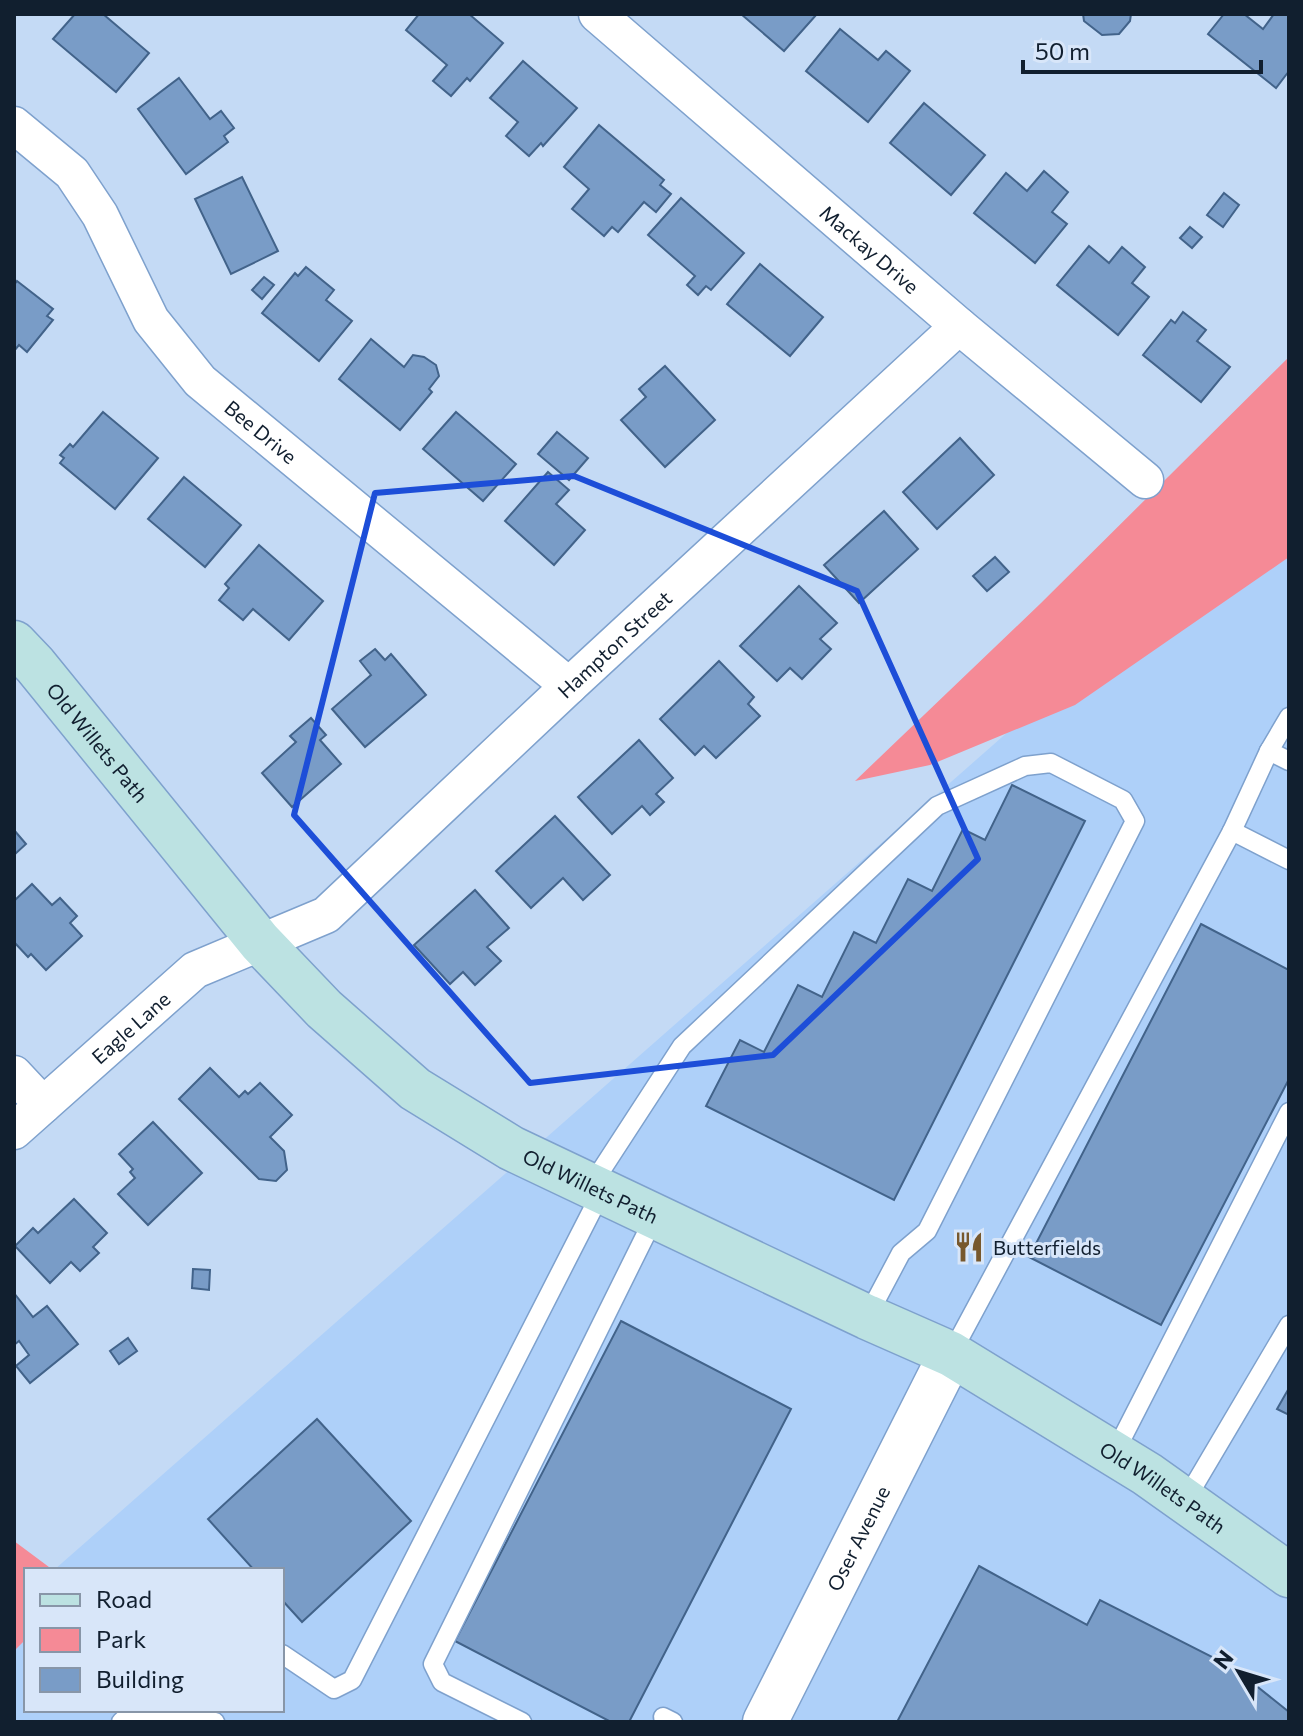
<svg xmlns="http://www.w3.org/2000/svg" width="1303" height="1736" viewBox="0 0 1303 1736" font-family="Commissioner,sans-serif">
  <rect width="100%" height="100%" fill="#c4daf5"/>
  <polygon fill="#aed0f9" points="1289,485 1289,1722 14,1722 14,1605 26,1595 26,1710 282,1710 282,1570 54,1570"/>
  <g fill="#f58a96">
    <polygon points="1289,357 1289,557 1075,705 930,765 855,781 1040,604"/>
    <polygon points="14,1541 53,1570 26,1570 26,1639 14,1651"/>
  </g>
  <g fill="#799cc7" stroke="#42638a" stroke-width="2">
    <polygon points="75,14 103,14 149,53 116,92 53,39"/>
    <polygon points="419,14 469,14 503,43 470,81 467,78 451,96 433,81 447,65 406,30"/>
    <polygon points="741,14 817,14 784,51"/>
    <polygon points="1083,14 1131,14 1130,21 1119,34 1102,35 1084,21"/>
    <polygon points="1224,14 1244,14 1263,29 1274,14 1289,14 1289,71 1276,88 1208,34"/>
    <polygon points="840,29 878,60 886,51 910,71 868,122 806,71"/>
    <polygon points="523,61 577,108 543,146 541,143 529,156 506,136 518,122 490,98"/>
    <polygon points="179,78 210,119 221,111 234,128 224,136 228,142 186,174 138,109"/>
    <polygon points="924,103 985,155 951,195 890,143"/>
    <polygon points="599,125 664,180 660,185 671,194 656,212 644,202 618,232 612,227 604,236 572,209 589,189 564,167"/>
    <polygon points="1044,171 1068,192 1052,212 1067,224 1035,263 974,213 1006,173 1027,191"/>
    <polygon points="242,177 278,251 231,274 195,199"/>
    <polygon points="1224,193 1239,205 1223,227 1207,215"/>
    <polygon points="681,198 744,253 711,290 706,286 698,295 687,285 695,276 648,235"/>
    <polygon points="1190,227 1202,237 1192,248 1180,238"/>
    <polygon points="1089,246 1109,263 1122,247 1145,267 1132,283 1149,297 1118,335 1057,285"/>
    <polygon points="760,264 823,317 790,356 727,304"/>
    <polygon points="306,267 334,290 326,300 352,321 319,361 262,313 295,273 298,276"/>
    <polygon points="264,277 274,285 262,299 252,290"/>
    <polygon points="17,281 53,309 47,316 53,320 27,352 19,345 14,351 14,285"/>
    <polygon points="1183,312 1206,330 1197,341 1230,367 1201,402 1143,355 1171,320 1175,323"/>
    <polygon points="371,339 404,367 413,355 424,357 436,365 439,376 429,389 432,392 400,430 339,379"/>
    <polygon points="665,366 715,420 665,467 621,420 646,397 639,389"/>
    <polygon points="103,412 158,458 115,509 60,463 64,458 60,455 70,444 73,447"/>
    <polygon points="456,412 516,464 483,501 423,449"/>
    <polygon points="557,432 588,458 569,480 538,454"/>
    <polygon points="960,438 994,475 937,529 903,492"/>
    <polygon points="548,472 569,490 556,504 585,530 554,565 505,521"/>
    <polygon points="184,477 241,525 205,567 148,519"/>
    <polygon points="884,511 918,549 859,603 824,565"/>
    <polygon points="259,545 323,601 289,640 253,609 243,620 219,600 229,588 225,584"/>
    <polygon points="995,557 1009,572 987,591 973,576"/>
    <polygon points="799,586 837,623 820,639 831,649 802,679 790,668 777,681 740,646"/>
    <polygon points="375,649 385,660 391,654 426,695 365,747 332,709 371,675 360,661"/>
    <polygon points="719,661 754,697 748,704 760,716 716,758 704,746 695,755 660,719"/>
    <polygon points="311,718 326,735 320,740 341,764 292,807 262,773 296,742 290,736"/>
    <polygon points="639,740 673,778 656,794 664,802 650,815 642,806 612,834 578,797"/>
    <polygon points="1012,785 1085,821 894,1200 706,1106 740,1040 764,1052 798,985 822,997 854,932 876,943 908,879 932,891 963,829 985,840"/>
    <polygon points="555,816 610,875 583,900 563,878 531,908 496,871"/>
    <polygon points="14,830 26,844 14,855"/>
    <polygon points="32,884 52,905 60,898 77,916 70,923 82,936 46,970 31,954 28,957 14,942 14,901"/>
    <polygon points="475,890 509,928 487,947 501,961 475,985 463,972 450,984 414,945"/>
    <polygon points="1201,924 1289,970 1289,1079 1161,1325 1029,1257"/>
    <polygon points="210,1068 239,1097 245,1091 248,1094 260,1083 292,1115 270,1137 284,1151 287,1170 276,1181 259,1179 179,1099"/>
    <polygon points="153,1122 202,1173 148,1225 118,1194 135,1178 130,1172 133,1169 119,1154"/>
    <polygon points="74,1199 107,1233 93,1247 99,1253 80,1271 71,1262 50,1283 15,1246 33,1228 38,1233"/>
    <polygon points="193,1269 210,1270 209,1290 192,1288"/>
    <polygon points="14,1293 33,1317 47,1306 78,1344 30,1383 16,1366 29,1355 19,1341 14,1345"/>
    <polygon points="621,1321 791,1409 629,1722 611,1722 455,1641"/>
    <polygon points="128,1338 137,1351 119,1364 110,1351"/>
    <polygon points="1289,1388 1289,1415 1277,1409"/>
    <polygon points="317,1419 411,1521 302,1622 282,1600 282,1570 254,1570 208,1519"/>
    <polygon points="979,1566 1087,1625 1100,1600 1234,1668 1289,1712 1289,1722 897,1722"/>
  </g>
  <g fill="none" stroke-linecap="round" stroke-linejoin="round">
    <g stroke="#7ea1cd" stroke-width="21">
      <g id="service">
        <polyline points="1269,751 1289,761"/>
        <polyline points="1232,831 1269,751 1289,717"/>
        <polyline points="591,1186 682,1046 937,806 1025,766 1051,763 1123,800 1135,821 927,1231 901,1253 867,1317"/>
        <polyline points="951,1354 1232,831 1289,860"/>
        <polyline points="1114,1454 1289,1112"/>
        <polyline points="1185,1501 1289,1325"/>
        <polyline points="282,1654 334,1689 352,1680 602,1191"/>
        <polyline points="663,1717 673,1722"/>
        <polyline points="121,1722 132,1712 215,1722"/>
        <polyline points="522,1722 442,1682 433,1664 655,1216"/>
      </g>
    </g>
    <g stroke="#7ea1cd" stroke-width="39">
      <g id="minor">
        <path id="s1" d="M597,14l362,312 186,154"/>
        <path id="s2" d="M14,125l58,48 28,42 51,105 49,61 369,305"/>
        <polyline points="14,1074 43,1105"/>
        <path id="s3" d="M14,1131l181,-161 131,-55 243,-229 390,-360"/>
      </g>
    </g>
    <g stroke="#7ea1cd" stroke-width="47">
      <g id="tertiary">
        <path id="s4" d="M765,1722l186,-368"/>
      </g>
    </g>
    <g stroke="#7ea1cd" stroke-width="47">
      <g id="secondary">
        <path id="s5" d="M14,643l21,22 225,277 64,67 91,80 96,59 356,169 84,37 196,120 142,101"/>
      </g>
    </g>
    <use href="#service" stroke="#fff" stroke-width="18"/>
    <use href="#minor" stroke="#fff" stroke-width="36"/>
    <use href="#tertiary" stroke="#fff" stroke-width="44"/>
    <use href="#secondary" stroke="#bce2e2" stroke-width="44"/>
  </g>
  <path fill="none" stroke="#1d4ed8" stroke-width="6" stroke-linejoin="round" d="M574,476l283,115 121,268 -205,196 -243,28 -236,-268 81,-322z"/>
  <defs>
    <g id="restaurant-bare" transform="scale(2.4)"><path d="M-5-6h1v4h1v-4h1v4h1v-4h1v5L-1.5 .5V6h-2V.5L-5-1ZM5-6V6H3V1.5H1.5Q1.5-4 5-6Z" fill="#77582d" stroke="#d8e6f9" stroke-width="2.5" paint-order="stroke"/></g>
  </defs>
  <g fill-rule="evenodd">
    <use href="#restaurant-bare" x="969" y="1247"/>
  </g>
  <g text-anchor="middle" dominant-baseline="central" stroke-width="6" stroke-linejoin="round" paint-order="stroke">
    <g font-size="20" fill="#111f2f" stroke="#d8e6f9">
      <text stroke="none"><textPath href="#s1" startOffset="360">Mackay Drive</textPath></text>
      <text stroke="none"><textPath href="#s2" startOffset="400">Bee Drive</textPath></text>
      <text stroke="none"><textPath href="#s3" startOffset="780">Hampton Street</textPath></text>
      <text stroke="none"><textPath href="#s5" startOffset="130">Old Willets Path</textPath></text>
      <text stroke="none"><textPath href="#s3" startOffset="156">Eagle Lane</textPath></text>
      <text stroke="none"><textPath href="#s5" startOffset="802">Old Willets Path</textPath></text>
      <text stroke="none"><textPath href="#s5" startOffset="1450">Old Willets Path</textPath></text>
      <text stroke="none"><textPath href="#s4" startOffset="206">Oser Avenue</textPath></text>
    </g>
    <g font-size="20" fill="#111f2f" stroke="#d8e6f9" text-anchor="start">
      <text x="993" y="1247">Butterfields</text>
    </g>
  </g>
  <rect width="1303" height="1736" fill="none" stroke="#111f2f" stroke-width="32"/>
  <rect x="24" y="1568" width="260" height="144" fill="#d8e6f9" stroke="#8896a8" stroke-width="2"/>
  <rect x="40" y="1594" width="40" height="12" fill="#bce2e2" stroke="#8896a8" stroke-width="2"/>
  <text x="96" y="1608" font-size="24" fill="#111f2f">Road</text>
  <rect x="40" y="1628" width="40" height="24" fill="#f58a96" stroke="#8896a8" stroke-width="2"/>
  <text x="96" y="1648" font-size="24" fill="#111f2f">Park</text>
  <rect x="40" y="1668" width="40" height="24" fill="#799cc7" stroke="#8896a8" stroke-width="2"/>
  <text x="96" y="1688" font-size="24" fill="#111f2f">Building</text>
  <g transform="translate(1239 1672) rotate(308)" stroke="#d8e6f9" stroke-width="6" paint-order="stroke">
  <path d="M0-6L14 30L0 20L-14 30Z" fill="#111f2f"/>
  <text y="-12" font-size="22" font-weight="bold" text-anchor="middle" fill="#111f2f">N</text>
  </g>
  <path d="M1023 60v12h238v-12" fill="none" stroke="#111f2f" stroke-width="4"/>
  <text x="1035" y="60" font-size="24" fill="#111f2f" stroke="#d8e6f9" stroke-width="6" paint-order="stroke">50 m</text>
</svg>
